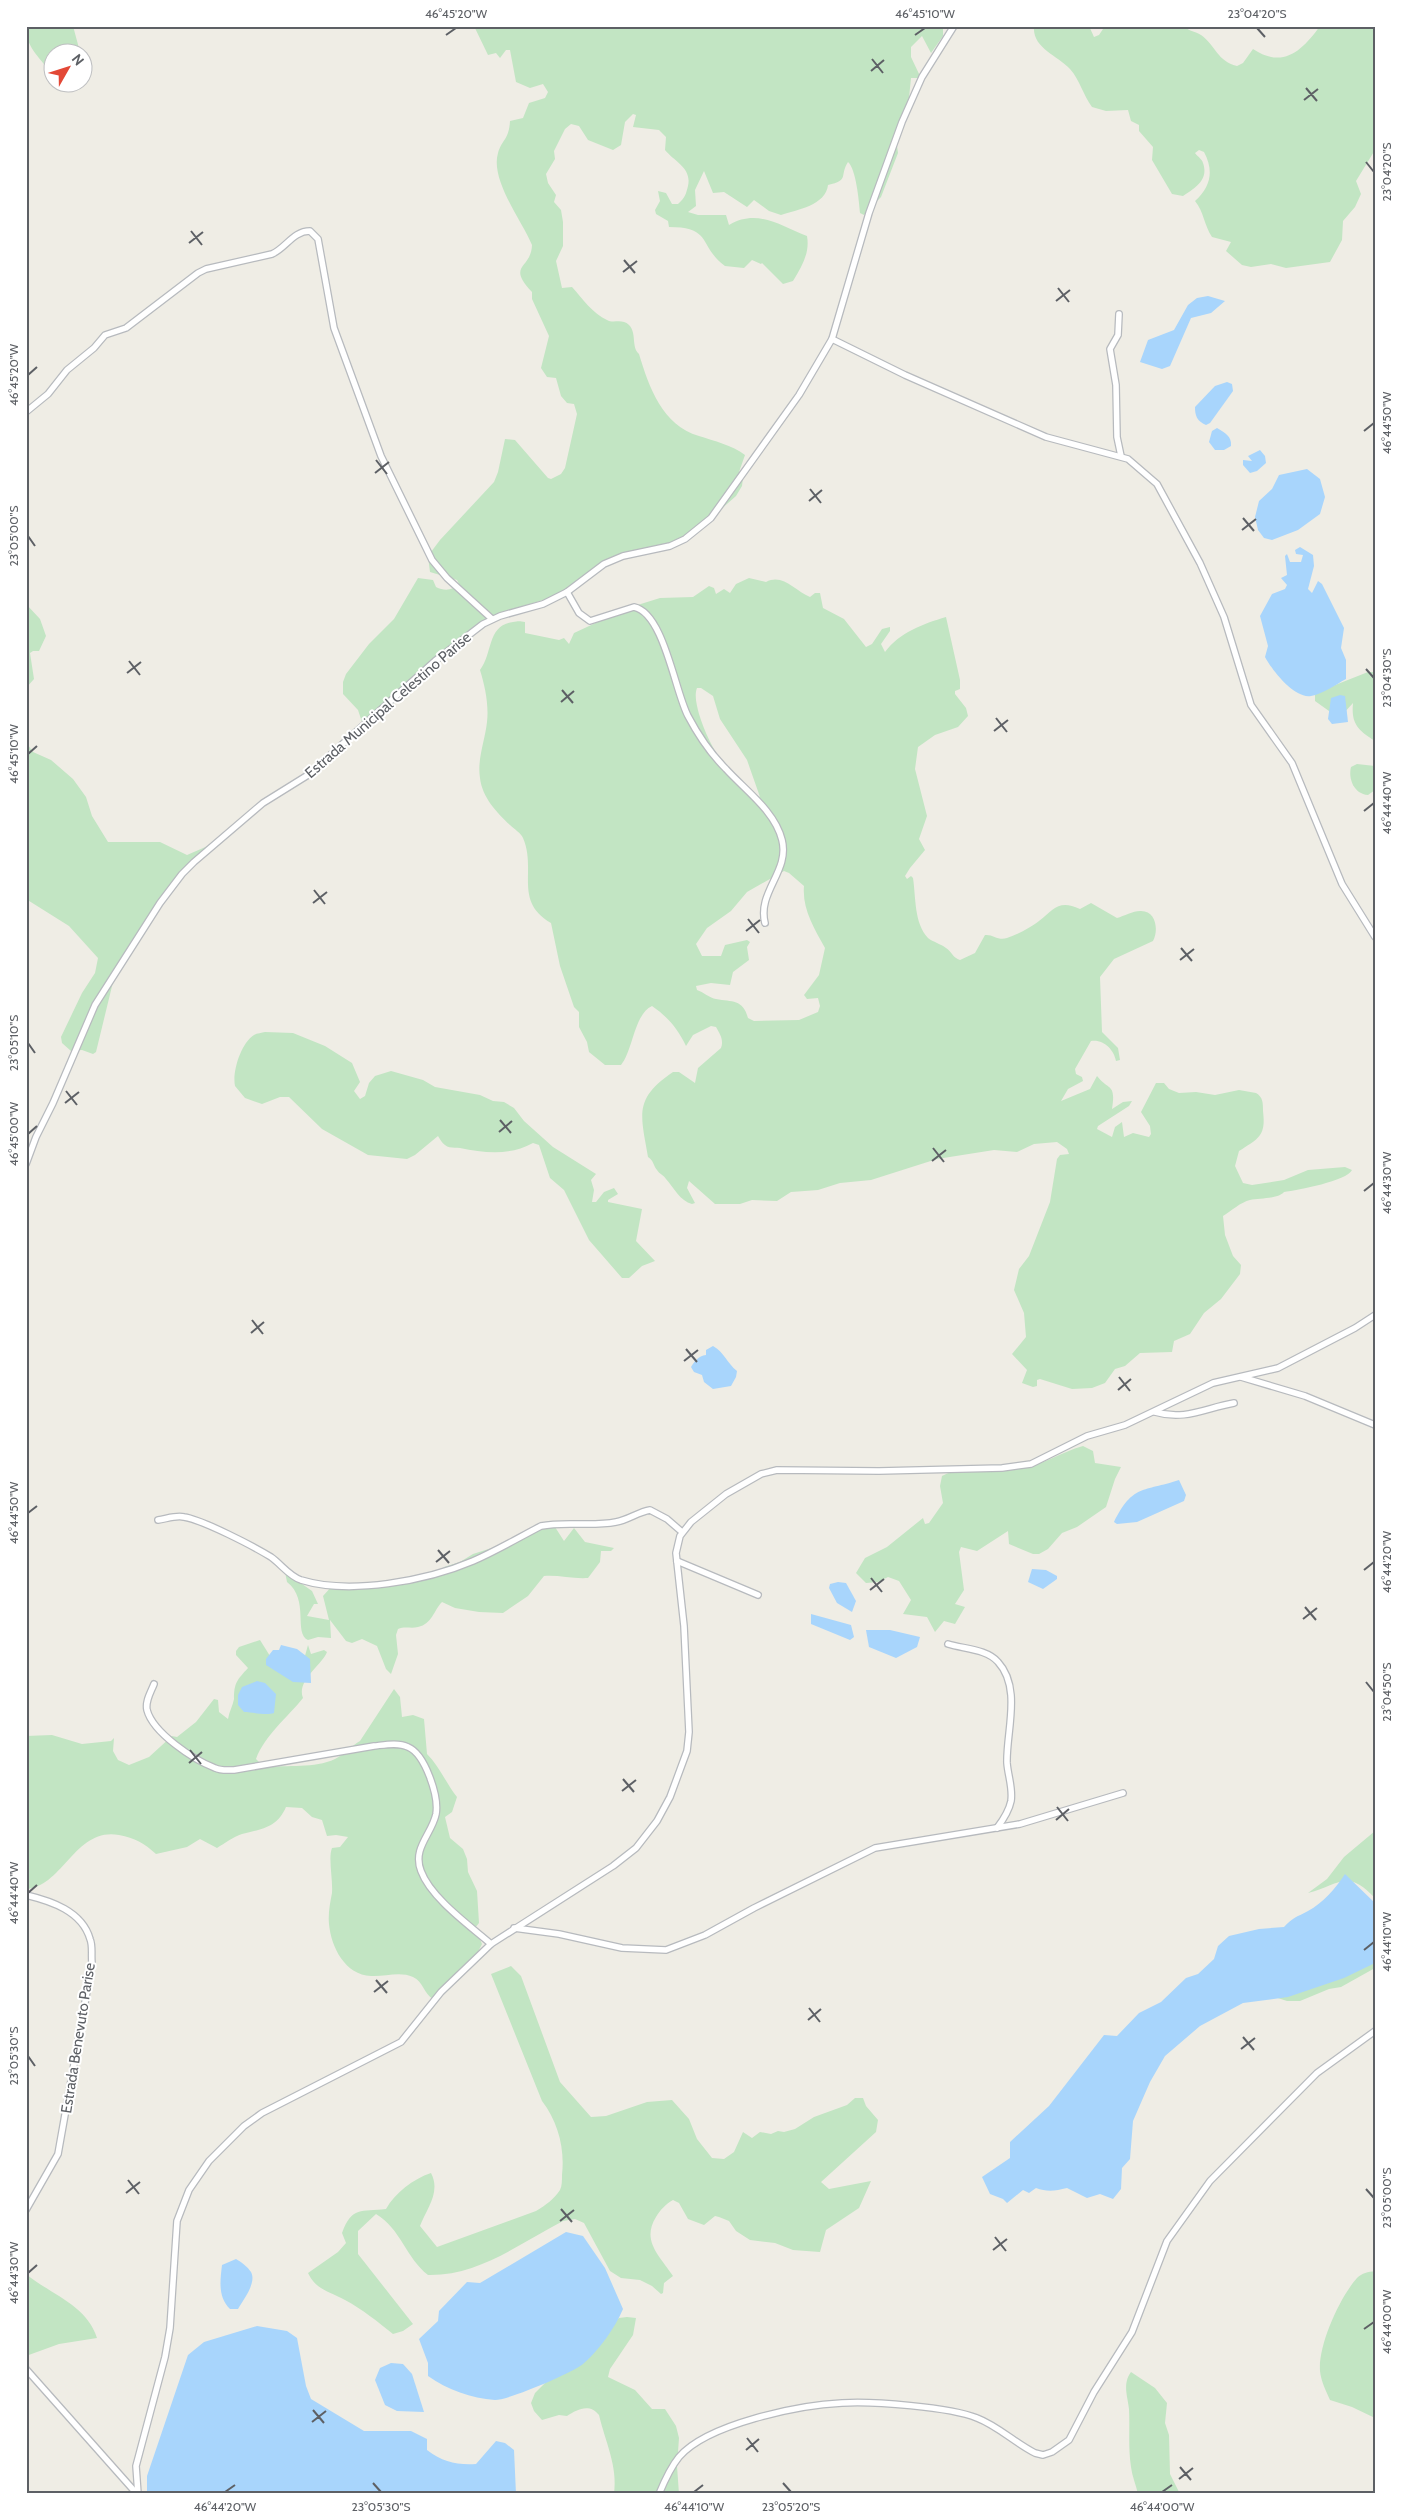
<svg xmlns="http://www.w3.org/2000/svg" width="1401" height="2520" viewBox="0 0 1401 2520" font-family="Cabin,sans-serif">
  <rect width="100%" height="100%" fill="#efede5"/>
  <g fill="#c2e5c3" fill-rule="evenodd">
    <path d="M26,26h47l7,26h-28v24c-10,-19 -26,-25 -26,-50z"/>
    <path d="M474,26h469v10l-12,17 -9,-17 -11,11v10l9,19 -2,2h-7l-2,20 -14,34 3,21 -17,44 -17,18 -4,-2c-1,-12 -4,-44 -12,-51 -9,14 2,18 -20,23 -2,20 -31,25 -47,30l-12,-4 -15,-11 -7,7 -23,-15 -11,1 -9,-22 -9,19 1,16 -8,6 10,3h28l3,10c28,-17 52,1 78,11 3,17 -5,30 -14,45l-10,3 -21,-21 -1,1 -9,-4 -8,8 -19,-2c-27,-20 -12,-39 -56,-39l-1,-6 -12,-7 -1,-4 5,-9 -2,-10 8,2 6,11h6c7,-6 8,-10 10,-18 4,-18 -13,-24 -23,-36l1,-13 -7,-7 -26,-3 3,-12 -3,-1 -8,8 -4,23 -8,5 -25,-10 -9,-14 -8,-2 -6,5 -11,22 1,8 -9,15 2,9 8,12 -2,7 7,8 2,12v24l-7,15 6,27 10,-1c10,11 21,27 35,33 6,4 15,-2 22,5 8,8 2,22 10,29 10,33 23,71 60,82 15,5 33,9 46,19l-6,17 4,6 -1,8 -6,10 -51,45 -65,17 -64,38 -64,20 -20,16 -5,9 -14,5 -6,9 -47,41 -15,18 -18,8h-5l-4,-12 -15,-16v-12l3,-8 23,-30 25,-25 24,-41 15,2 3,7c8,4 16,4 23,-3l-2,-4 -27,-8 -2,-16 12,-16 54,-58 4,-10 7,-33 10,1 33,38 3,1 10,-5 4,-6 12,-54 -3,-10 -7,-1 -6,-7 -5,-18 -9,-1 -6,-9 8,-32 -17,-37v-7c-26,-28 -1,-22 0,-47 -10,-24 -42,-65 -34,-92 4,-14 11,-13 12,-32l13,-3 6,-15 16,-5 3,-6 -5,-8 -13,4 -14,-6 -6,-32h-4l-6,8 -4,-5 -8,2z"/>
    <path d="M1034,26h55l5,11 5,-2 6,-9h79c6,6 11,5 17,9 15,11 16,26 36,31l6,-3 10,-14c30,20 49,2 67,-23h55v124l-19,31 5,13 -6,13 -12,14 -1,19 -12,22 -44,6 -15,-4 -20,3 -9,-2 -16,-14 5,-9 -19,-5c-8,-12 -8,-25 -17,-36 16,-15 19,-30 9,-49l-5,-2 -4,3c3,4 7,6 8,10 6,17 -8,25 -20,33l-11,-2 -20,-34 1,-13 -14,-16v-6l-8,-4 -3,-11 -22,1 -14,-4c-9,-12 -12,-27 -22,-38 -13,-14 -38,-21 -36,-43z"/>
    <path d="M749,578l17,4c17,-9 29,9 44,15l5,-4h5l3,15 21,11 22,28 6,-3 10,-15 8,-2v4l-9,13 4,8c15,-20 38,-28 61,-35l14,63v9l-5,2v3l11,14 2,8 -10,11 -23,8 -17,12 -3,22 12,47 -8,23 6,11 -15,18 -5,8 2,3 4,-3 2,2c3,20 1,45 15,60 5,4 13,6 18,10 6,4 7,10 14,12l15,-7 10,-18c8,-1 13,6 22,3 10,-3 24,-11 32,-17 15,-12 20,-22 41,-12l11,-6 26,15c7,-2 16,-7 23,-7 16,-1 19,19 13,30l-39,18 -14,18 2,55 16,16 2,12 -4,1c-2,-11 -12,-22 -25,-20l-16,28 1,5 6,3 1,4 -15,8 -7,12 29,-12 7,-13c12,15 19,7 15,33l11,-7 9,-1 -3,5 -31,20 -1,3 15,8 3,-10 7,-5 2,15 9,-4 16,4 2,-3 -1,-8 -9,-14 15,-29h8l5,6 10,4 17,-1 19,3 24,-5 17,3c7,4 7,10 7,18 3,25 -4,27 -24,40l-4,15 8,17 9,2 32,-5 24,-10 37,-3 7,3c-5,11 -54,20 -68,22 -6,7 -24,6 -34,8 -9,2 -19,11 -27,16l2,19 8,21 8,9 -1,9 -19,25 -17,14 -14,21 -16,7 -2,11 -32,1 -15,13 -10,3 -10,14 -13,5 -20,1 -32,-10 -3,1v6l-4,1 -11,-4 5,-13 -15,-16 14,-17 -2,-24 -10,-23 5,-21 10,-13 21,-54 7,-43 3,-4 9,-1 -2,-5 -10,-7 -23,2 -17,8 -23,-2 -57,9 -66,21 -31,3 -22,7 -27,2 -14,9 -25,-1 -12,4h-25l-26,-23 -2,7 8,15 -3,1c-12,-3 -18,-16 -26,-25 -2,-4 -7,-5 -9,-9 -4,-5 -3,-9 -9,-13 -7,-42 -15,-58 25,-85h6l16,11 3,-15 23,-20c3,-8 -1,-14 -5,-21l-5,-1 -18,9 -7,11c-8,-17 -18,-29 -34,-40 -18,8 -19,45 -31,59h-16l-16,-13 -2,-10 -8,-15v-15l-5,-5 -14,-41 -9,-43c-38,-22 -14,-53 -28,-85 -2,-5 -9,-9 -13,-13 -13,-12 -28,-28 -30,-47 -3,-19 5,-37 7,-56 2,-17 -2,-36 -7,-52 13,-17 7,-45 33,-48 5,-1 7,-1 12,0v11l34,7 5,-2 5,6 5,-11 54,-25 32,-10 33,-1 16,-11 5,2 2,6 8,-5 6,4 6,-9zM697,688h4l12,8 7,23 27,41 13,37c-32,-20 -50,-48 -61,-83 -2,-8 -5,-18 -2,-26zM784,871l5,2 15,13c-2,23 10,42 21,62l-6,27 -15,20 3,4 11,-1 2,8 -2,6 -19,8 -45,1 -6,-3c-5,-19 -16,-16 -32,-19 -6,-1 -13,-7 -19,-9l-1,-4 15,-3 19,2 3,-13 16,-12 -2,-13 3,-5 -3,-2 -22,5 -4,11h-19l-6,-12 11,-16 24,-17 16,-19z"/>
    <polygon points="26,604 40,619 46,636 39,651 33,651 30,653 34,679 26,688"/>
    <path d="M1368,672h7v69c-17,-11 -24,-17 -22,-38l-11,12 -6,1 -21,-15v-6l5,-4z"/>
    <polygon points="26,730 28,745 33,752 51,760 73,779 86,797 92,816 108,842 160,842 187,855 210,845 174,884 140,929 130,955 124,959 113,982 96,1052 93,1054 82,1050 71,1051 62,1043 61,1037 82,993 95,973 98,958 69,926 26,899"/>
    <path d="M1357,764l18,2v24l-7,5c-14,-1 -20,-16 -17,-28z"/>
    <path d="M265,1032l28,1 32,13 27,17 8,19 -6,9 6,8 5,-3 4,-13 6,-7 16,-5 32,9 12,7 45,8 13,6 11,1 10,6 10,13 29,26 43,27 -5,6 3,10 -2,12h4l8,-10 10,-4 4,6 -10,6v2l34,7 -6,32 19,20 -13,5 -13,12h-7l-33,-38 -25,-50 -14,-12 -11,-33 -6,-2c-24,13 -48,10 -73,5 -5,-1 -11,1 -15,-3 -3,-2 -5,-6 -7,-9l-23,19 -8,4 -39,-4 -46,-26 -33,-32h-9l-18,7 -17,-6 -10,-12c-3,-14 6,-43 19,-51 3,-2 8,-2 11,-3z"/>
    <path d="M1083,1446l10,5 2,12 26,4 -6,12 -9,28 -29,20 -15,6 -14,16 -9,5h-6l-24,-10 -1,-13 -31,20 -16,-4 -2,5 5,38 -9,14 10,3 -10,17 -11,-3 -9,11 -8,-15 -24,-3 8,-14 -12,-19 -11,-4 -10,5 -12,1 -10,-10 9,-15 22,-11 36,-29 2,6 4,-1 14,-20 -3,-17 2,-10c23,-12 53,-5 78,-8 22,-2 41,-16 63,-22z"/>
    <path d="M540,1524l15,3 9,14 10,-13 11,14 29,6 -3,3h-10l-1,11 -12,16c-15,1 -29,-3 -44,-2l-16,20 -25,17 -24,-1 -24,-4 -13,-6c-8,8 -10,22 -24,25 -7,2 -13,-1 -20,2l-2,6 2,19 -7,20 -5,-5 -9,-23 -15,-7 -10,4 -6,-2 -16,-21 1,18 -13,-1 -10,3c-15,-7 2,-40 -21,-58l-2,-10 27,19 6,13h-4l-7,12 22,4 -6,-24 9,-10 47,1 56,-11 9,-9 16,-5 13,-8 34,-11z"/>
    <path d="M260,1640l10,16 33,7 5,-18 3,9 13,-4 3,2c-5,13 -31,29 -24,46 -16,20 -38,37 -47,61l9,9c23,-4 49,1 70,-9 10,-5 16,-13 25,-18l34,-52 6,8 2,20 11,-2 11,4 3,35c12,12 19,29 30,43l-5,15 -7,5 5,21 13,11 4,10 1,13 9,19 2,32 -4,5 7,16 -8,16 -41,39c-9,-5 -10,-18 -20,-22 -13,-6 -29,0 -42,-1 -26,-1 -40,-29 -42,-52 -1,-10 1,-21 3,-31 1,-14 -4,-35 0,-45l8,-1 8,-10 -12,-2 -9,1 -5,-16 -10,-3 -10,-9 -16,-1c-9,21 -25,22 -44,27 -9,3 -17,9 -25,14l-17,-9 -13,8 -31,7c-12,-11 -21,-16 -37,-19 -44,-8 -56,52 -93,54v-153l26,-1 30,9 29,-3 3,-3 -1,13 5,9 11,5 20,-8 23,-21 5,1 19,-15 18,-23 4,1 1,12 9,7c1,-7 5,-14 6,-20 0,-16 3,-19 14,-31l-12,-13v-4l3,-4z"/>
    <path d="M1375,1831v67c-28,-30 -36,-13 -67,-5l19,-14 17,-22z"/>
    <polygon points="1375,1940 1375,1968 1341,1987 1329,1989 1300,2001 1287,2001 1256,1991"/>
    <path d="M511,1966l10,10 39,106 31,35 15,-1 41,-14 25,-2 17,19 8,20 15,19 12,1 10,-7 9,-20 9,6 8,-6 11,2 7,-3 6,1 11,-3 19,-12 33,-12 8,-7h8l3,8 12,14 -2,12 -55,50 8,7 42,-8 -12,27 -33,22 -6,22 -27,-2 -18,-7 -25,-3 -14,-9 -7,-10 -10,-4 -4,-1 -11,9 -16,-6 -9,-16 -6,-3c-7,4 -13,10 -17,17 -15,24 4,39 17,59l-9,7 -1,10 -2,1 -9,-8 -12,-6 -19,-2 -11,-7 -26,-48 -9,-4 -12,2c-43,22 -84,55 -135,54 -22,-17 -27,-46 -52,-61l-18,17v23l55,70 -10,7 -10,3c-15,-12 -31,-25 -48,-34 -16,-9 -29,-10 -37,-27l30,-21 8,-9 -4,-10c10,-27 19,-21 44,-24 9,-16 27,-30 45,-36 10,19 -4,35 -11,53l17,21 99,-36c10,-6 18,-12 24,-21 2,-4 2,-10 2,-15 3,-27 -4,-53 -20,-74l-51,-127z"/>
    <path d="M1375,2271v147l-23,-11 -22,-7c-4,-9 -9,-19 -10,-29 -2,-26 20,-74 37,-93 5,-5 11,-6 18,-7z"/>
    <path d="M26,2274c24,20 61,31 71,64l-38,6 -33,12z"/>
    <path d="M627,2317l9,1 -3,17 -23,34 -2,8 27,13 17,19h13l11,17 3,12 -2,28 2,28h-65c4,-28 -9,-53 -15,-79 -9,-12 -22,-6 -32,1l-8,-1 -17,5 -8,-9 -3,-8 4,-10 11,-11 73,-64z"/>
    <path d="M1131,2372l24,16 12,15 -2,20 4,12 1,39 10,20h-42c-2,-9 -6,-18 -7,-27 -3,-19 -1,-39 -2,-58 -1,-12 -7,-25 2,-37z"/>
  </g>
  <g fill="#a8d5fc">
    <polygon points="1208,296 1225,301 1211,313 1191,318 1170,366 1162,369 1140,362 1148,340 1174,330 1188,305 1197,298"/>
    <path d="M1227,382l5,2 1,7 -23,32 -4,2c-9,-4 -11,-9 -11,-18l20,-21z"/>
    <path d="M1217,428c8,5 15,8 14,18l-7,4h-9l-6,-8 3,-11z"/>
    <polygon points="1260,450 1265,456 1266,463 1257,471 1250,473 1243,465 1243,460 1252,461 1248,456"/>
    <polygon points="1307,469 1320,479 1325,497 1320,514 1298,530 1272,540 1264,538 1258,530 1255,517 1259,501 1272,489 1279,475"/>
    <path d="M1300,547l13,8 1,11 -6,23 4,4 6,-12 4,3 22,44 -3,20 5,12v19c-11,6 -23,15 -35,17 -17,3 -39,-26 -46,-39l3,-11 -8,-30 12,-22 13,-5 2,-4 -6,-7 6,-3 -2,-19 2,-2 3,8h11l2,-7 -7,-1 -1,-4z"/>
    <polygon points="1340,695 1345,696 1348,722 1332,724 1328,719 1331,698"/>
    <path d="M713,1346c11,6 14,17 24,25l-1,6 -5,9 -18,3 -9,-7 -2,-7 -8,-3 -3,-5c4,-6 7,-11 15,-12v-5z"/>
    <path d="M1179,1480l7,15 -2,6 -47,21 -20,2 -3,-2c19,-38 29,-30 65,-42z"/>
    <polygon points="1032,1569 1046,1570 1057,1576 1057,1579 1043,1589 1028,1582"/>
    <polygon points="838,1582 846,1583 856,1601 852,1612 837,1603 829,1588 830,1584"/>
    <polygon points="811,1614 851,1625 854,1637 850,1640 811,1624"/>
    <polygon points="866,1630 890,1630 920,1637 917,1647 896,1658 869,1647"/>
    <polygon points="281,1645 297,1649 310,1659 311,1683 293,1682 266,1665 266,1659 273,1650 279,1650"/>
    <path d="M257,1681l8,2 11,11 -2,19c-8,3 -21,-1 -30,-1l-6,-7v-10l4,-8z"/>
    <path d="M1345,1874l30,29v60l-31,15 -56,19 -45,6 -43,23 -35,30 -15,26 -17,39 -3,38 -8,9 -1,21 -8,10 -13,-5 -13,4 -20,-10c-12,3 -20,4 -31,0l-7,5 -6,-3 -16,13 -4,-4 -13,-5 -8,-17 28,-19v-16l39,-36 55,-71 13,1 22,-23 22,-11 25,-24 12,-4 16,-15 4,-13 11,-10 30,-7 25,-2c9,-10 13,-10 24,-16 15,-8 28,-23 37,-37z"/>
    <path d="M566,2232l17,4 22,32 18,41c-8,19 -24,41 -40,55 -11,9 -74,36 -88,36 -24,-2 -47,-10 -67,-24v-13l-9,-24 19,-18 1,-10 28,-29 13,1z"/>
    <path d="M236,2259c5,3 12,8 15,13 6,11 -8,28 -13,37h-8c-12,-12 -10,-27 -8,-44z"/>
    <path d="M257,2326l30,5 10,7 9,48 5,13 53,32h47l16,8v11c16,12 29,15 49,14l20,-23 9,2 9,7 2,44h-369v-18l41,-121 16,-13z"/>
    <polygon points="391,2363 403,2364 412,2374 424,2412 397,2411 385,2405 375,2380 380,2368"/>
  </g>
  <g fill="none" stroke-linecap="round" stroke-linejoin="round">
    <g stroke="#b7babe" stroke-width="8">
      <g id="minor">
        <polyline points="1119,314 1118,335 1110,349 1116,385 1117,437 1121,456"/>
        <polyline points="832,339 905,375 1046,437 1128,459 1157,484 1200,563 1224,617 1251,705 1292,763 1342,884 1375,937"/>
        <path d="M26,412l22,-18 19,-24 27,-22 11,-13 21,-7 72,-55 8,-4 66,-15c14,-6 21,-23 38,-23l8,8 16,89 47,128 51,104 15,18 45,41"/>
        <path d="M567,592l12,21 11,8 44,-14c30,6 41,85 54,109 10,19 23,38 38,53 19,21 49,42 56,71 8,31 -25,52 -17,83"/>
        <polyline points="26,1164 36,1137 53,1103 95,1005 160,903 182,874 194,862 263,803 308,775 435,661 483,624 500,616 543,604 567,592 604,564 623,556 670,546 685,539 711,518 799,395 832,339 869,213 902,122 922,77 954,26"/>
        <polyline points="1241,1377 1305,1396 1375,1425"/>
        <path d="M1155,1412c30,9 50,-4 79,-9"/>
        <path d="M158,1520c8,-1 18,-5 26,-3 19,3 69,29 87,40 10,7 18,19 30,23 49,15 125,1 172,-19 23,-10 45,-23 68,-35 24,-5 50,1 75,-4 12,-2 22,-10 34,-12l17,9 15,13"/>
        <polyline points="677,1561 758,1595"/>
        <path d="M948,1644c16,5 39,5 50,18 24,26 8,70 9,101 1,13 6,25 4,38 -2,10 -8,19 -14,27"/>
        <path d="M154,1684c-3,8 -9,17 -7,26 6,23 47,50 68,58 6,3 13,2 19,2l140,-24c10,-1 24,-4 34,1 17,7 31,49 28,67 -4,20 -24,34 -15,57 10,27 48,54 70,73"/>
        <path d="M26,1895c25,6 56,16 64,44 3,7 1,16 2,24l-34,191 -32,56"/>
        <polyline points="514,1928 559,1934 622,1948 666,1950 705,1935 754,1908 875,1848 1020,1824 1123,1793"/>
        <polyline points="26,2369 137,2494"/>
        <polyline points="138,2494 136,2466 165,2357 170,2328 177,2221 189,2190 209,2161 244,2126 262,2113 401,2042 441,1992 491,1944 613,1866 636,1848 657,1821 670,1797 687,1751 689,1732 684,1626 676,1553 680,1536 691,1522 726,1494 761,1474 777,1470 879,1471 1002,1468 1031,1464 1087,1436 1125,1425 1213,1383 1278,1368 1355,1328 1375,1315"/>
        <path d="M659,2494c5,-12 11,-26 20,-37 28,-33 120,-52 163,-54 30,-2 108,4 135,15 21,8 38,25 58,35l8,2 9,-3 17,-12 25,-48 38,-60 35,-91 43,-60 107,-108 58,-42"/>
      </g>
    </g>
    <use href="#minor" stroke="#fff" stroke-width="5.5"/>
  </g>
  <path fill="none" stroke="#5d6065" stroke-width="2" d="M1257,28l8,9M446,35l10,-7M915,35l10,-7M872,59l11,14M871,71l13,-11M1306,88l11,13M1304,100l14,-11M1366,162l8,10M191,231l11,14M189,243l14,-11M624,260l11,13M623,272l14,-11M1058,288l11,14M1056,301l14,-11M28,375l9,-8M1364,431l10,-8M376,460l11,14M375,473l14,-11M810,489l11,14M809,501l13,-11M1243,518l11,13M1242,530l14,-11M28,536l7,10M129,661l11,14M1366,669l8,9M127,673l14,-11M562,690l11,13M561,702l13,-11M996,718l11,14M994,731l14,-11M28,754l9,-8M1364,811l10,-8M314,890l11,14M313,903l14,-11M748,919l11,14M746,931l14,-11M1181,948l11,13M1180,960l14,-11M28,1043l7,10M66,1091l11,14M65,1103l14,-11M500,1120l11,13M499,1132l13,-11M28,1134l9,-8M933,1148l11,14M932,1161l14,-11M1364,1191l10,-8M252,1320l11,14M251,1333l13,-11M686,1349l11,13M684,1361l14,-11M1119,1377l11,14M1118,1390l13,-11M28,1513l9,-7M438,1550l11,13M436,1562l14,-11M1364,1570l10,-8M871,1578l11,14M870,1590l14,-11M1305,1607l11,13M1303,1619l14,-11M1366,1682l8,10M190,1750l11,14M189,1763l13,-11M623,1779l11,13M622,1791l14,-11M1057,1807l11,14M1056,1820l13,-11M28,1893l9,-8M1364,1950l10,-8M376,1980l11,13M374,1992l14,-11M809,2008l11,14M808,2020l13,-11M1243,2037l11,13M1241,2049l14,-11M28,2056l7,10M128,2180l11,14M1366,2189l8,9M126,2193l14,-11M561,2209l11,13M560,2221l14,-11M995,2237l11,14M993,2250l14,-11M28,2273l9,-8M1364,2329l10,-7M313,2410l11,13M312,2422l14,-11M747,2438l11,14M746,2450l13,-11M1180,2467l11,13M1179,2479l14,-11M373,2483l8,9M783,2483l8,9M225,2492l10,-7M694,2492l9,-7M1162,2492l10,-7"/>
  <g text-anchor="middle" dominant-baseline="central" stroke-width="4" stroke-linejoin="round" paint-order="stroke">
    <g font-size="15" fill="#5d6065" stroke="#fff">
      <text transform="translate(388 705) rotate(-41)">Estrada Municipal Celestino Parise</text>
      <text transform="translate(78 2038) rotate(-81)">Estrada Benevuto Parise</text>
    </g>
  </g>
  <rect width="1401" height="2520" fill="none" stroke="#ffffff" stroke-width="55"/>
  <g transform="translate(68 68) rotate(51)"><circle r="24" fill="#ffffff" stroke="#bebfc1"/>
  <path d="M0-4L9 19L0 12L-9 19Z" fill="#e34836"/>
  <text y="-8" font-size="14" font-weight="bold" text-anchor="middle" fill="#5d6065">N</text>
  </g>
  <rect x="28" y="28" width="1346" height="2464" fill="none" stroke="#5d6065" stroke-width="2"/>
  <g font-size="12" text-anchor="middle" fill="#5d6065">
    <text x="456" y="18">46°45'20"W</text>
    <text x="925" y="18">46°45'10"W</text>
    <text x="1257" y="18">23°04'20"S</text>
    <text transform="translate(1387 172) rotate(-90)" y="4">23°04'20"S</text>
    <text transform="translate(14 375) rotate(-90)" y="4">46°45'20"W</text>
    <text transform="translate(1387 423) rotate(-90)" y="4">46°44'50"W</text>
    <text transform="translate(14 536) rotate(-90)" y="4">23°05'00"S</text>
    <text transform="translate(1387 678) rotate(-90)" y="4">23°04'30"S</text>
    <text transform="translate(14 754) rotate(-90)" y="4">46°45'10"W</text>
    <text transform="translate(1387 803) rotate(-90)" y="4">46°44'40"W</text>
    <text transform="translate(14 1043) rotate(-90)" y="4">23°05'10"S</text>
    <text transform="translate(14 1134) rotate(-90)" y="4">46°45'00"W</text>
    <text transform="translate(1387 1183) rotate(-90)" y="4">46°44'30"W</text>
    <text transform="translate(14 1513) rotate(-90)" y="4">46°44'50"W</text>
    <text transform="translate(1387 1562) rotate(-90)" y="4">46°44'20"W</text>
    <text transform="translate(1387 1692) rotate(-90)" y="4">23°04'50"S</text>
    <text transform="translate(14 1893) rotate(-90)" y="4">46°44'40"W</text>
    <text transform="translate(1387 1942) rotate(-90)" y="4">46°44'10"W</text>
    <text transform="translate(14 2056) rotate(-90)" y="4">23°05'30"S</text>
    <text transform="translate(1387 2198) rotate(-90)" y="4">23°05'00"S</text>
    <text transform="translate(14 2273) rotate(-90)" y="4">46°44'30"W</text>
    <text transform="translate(1387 2322) rotate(-90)" y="4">46°44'00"W</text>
    <text x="225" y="2511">46°44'20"W</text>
    <text x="381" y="2511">23°05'30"S</text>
    <text x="694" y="2511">46°44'10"W</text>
    <text x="791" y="2511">23°05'20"S</text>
    <text x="1162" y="2511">46°44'00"W</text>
  </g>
</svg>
